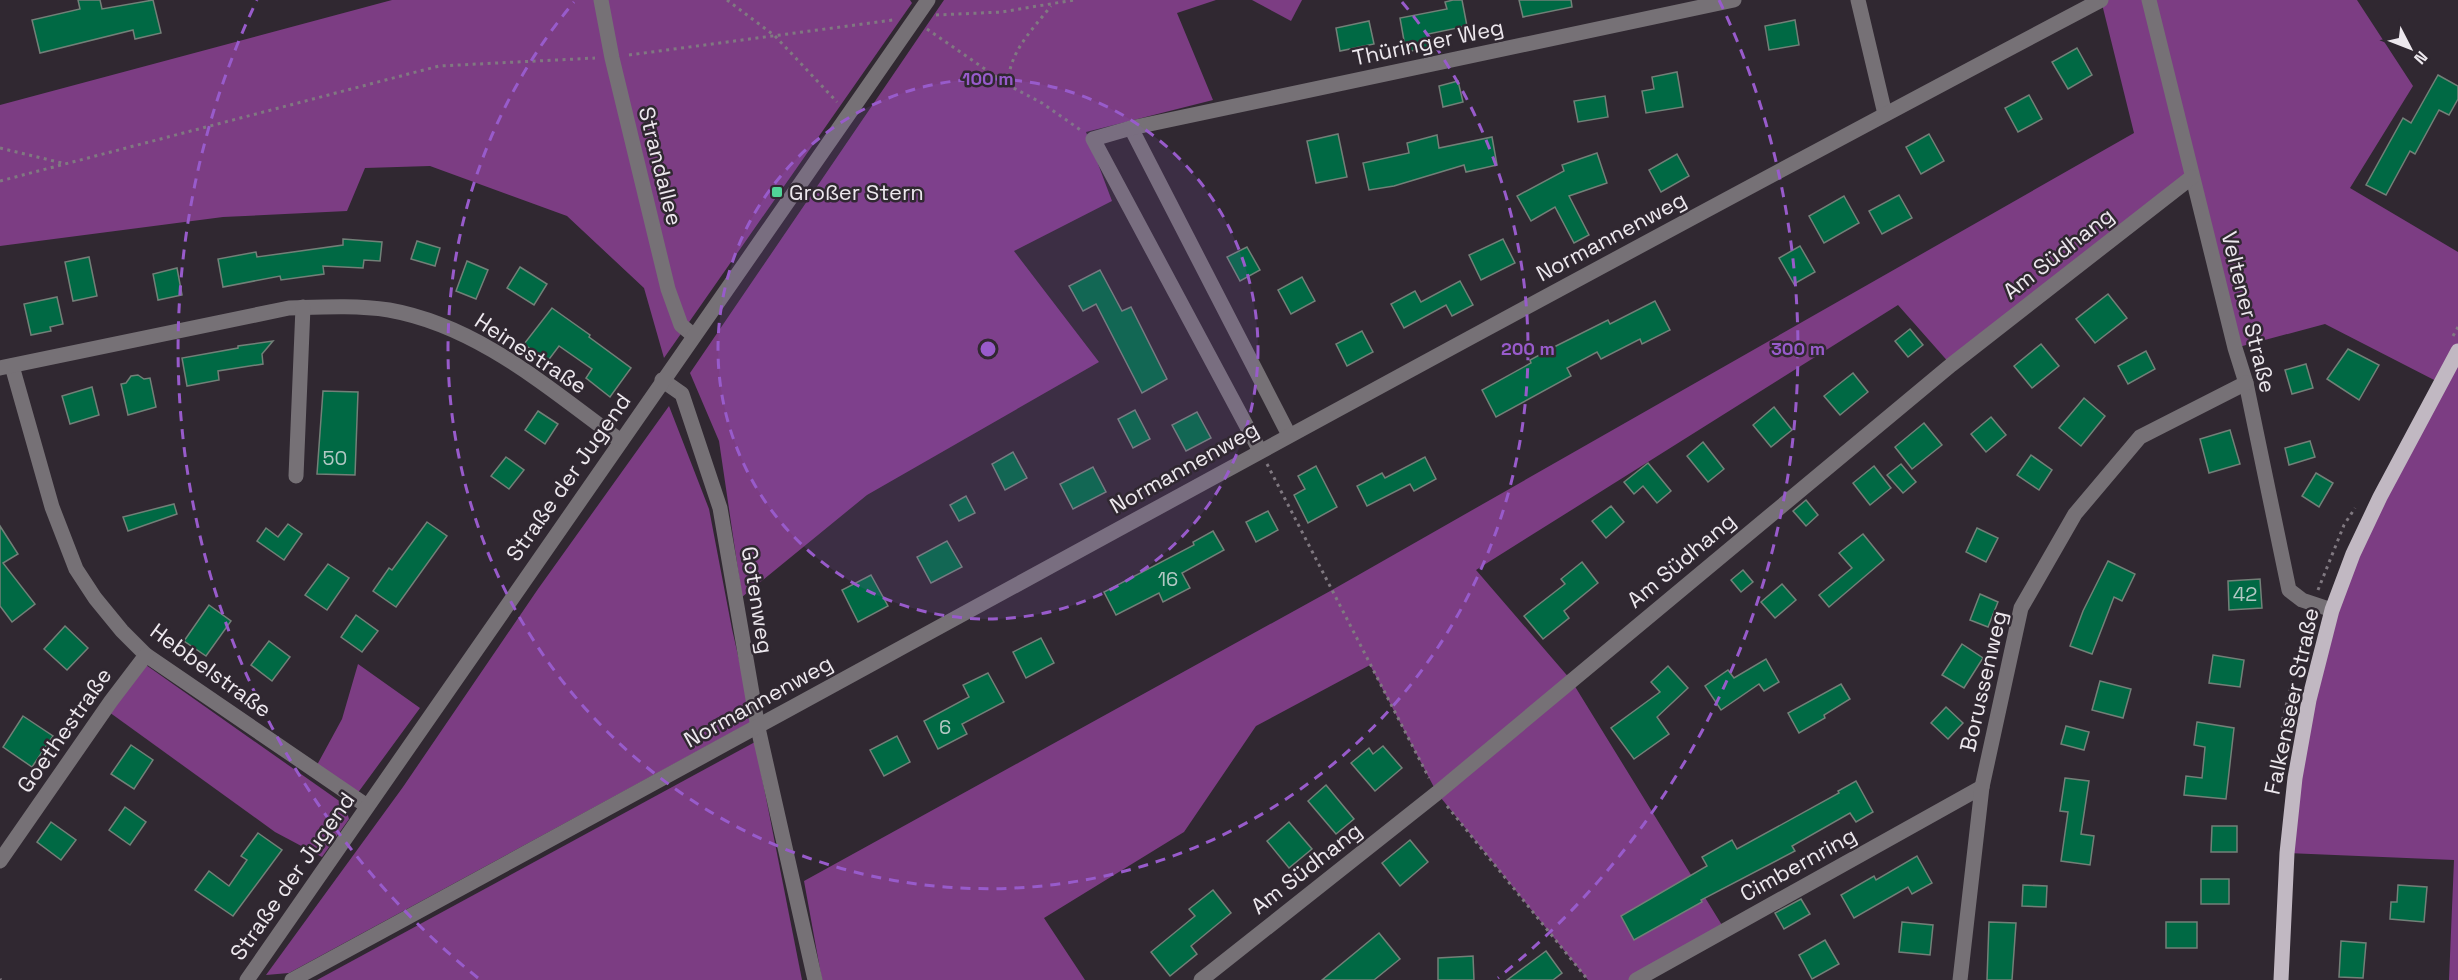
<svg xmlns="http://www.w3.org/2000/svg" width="2458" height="980" viewBox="0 0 2458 980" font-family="'Space Grotesk',sans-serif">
  <rect width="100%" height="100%" fill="#302831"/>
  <g fill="#7c3d83">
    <polygon points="392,0 910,0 912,3 664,358 644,288 567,216 430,166 365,168 347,211 223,217 0,246 0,105"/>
    <polygon points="944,0 1216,0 1177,13 1213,100 1086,132 1112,201 1014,251 1099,362 867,495 742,597 719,441 690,373"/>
    <polygon points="1252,0 1302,0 1291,21"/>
    <polygon points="2101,0 2357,0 2413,86 2350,188 2458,252 2458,980 2449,980 2454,860 2287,853 2332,610 2440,383 2325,324 2235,348 2192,178 1951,365 1898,305 1476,570 1571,680 1725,930 1636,980 1588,980 1437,793 1370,665 1256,726 1184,832 1044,918 1085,980 822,980 804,881 1332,590 2134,133"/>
    <polygon points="669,406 709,509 732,629 753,721 289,973 266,975 403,787 538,589"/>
    <polygon points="358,664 420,708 357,794 317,765 342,719"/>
    <polygon points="146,665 345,805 349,819 322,857 275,832 109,712"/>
    <polygon points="755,742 802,980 317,980"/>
  </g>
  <g fill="#006944" stroke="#728078" stroke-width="1.5">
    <polygon points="78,0 100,0 102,9 153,0 161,33 135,39 133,30 40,53 32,20 80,9"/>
    <polygon points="1453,0 1462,0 1467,26 1428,34 1430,47 1406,52 1400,18 1447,9 1445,2"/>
    <polygon points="1519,0 1571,0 1572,7 1523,17"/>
    <polygon points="1795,20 1799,45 1769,50 1765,26"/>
    <polygon points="1369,21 1374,44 1340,51 1336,28"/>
    <polygon points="2077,48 2092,75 2068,89 2052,62"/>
    <polygon points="1677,72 1683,107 1646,113 1642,91 1654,89 1652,77"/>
    <polygon points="2438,75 2458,86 2458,99 2449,115 2439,110 2415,154 2410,151 2386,195 2366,185 2403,118 2411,123"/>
    <polygon points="1458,81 1463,102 1443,107 1439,86"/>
    <polygon points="2029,95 2042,119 2018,132 2005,108"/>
    <polygon points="1605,96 1608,117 1578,122 1574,101"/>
    <polygon points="1338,134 1347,177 1316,183 1307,141"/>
    <polygon points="1929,134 1944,161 1921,174 1906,147"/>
    <polygon points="1437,135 1439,148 1492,137 1497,165 1466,172 1464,165 1394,186 1369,190 1363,163 1409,153 1407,143"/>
    <polygon points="1597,153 1607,183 1569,196 1589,235 1574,243 1555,207 1531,221 1517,196 1564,171 1562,165"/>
    <polygon points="1677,154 1689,176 1661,192 1649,170"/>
    <polygon points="1899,195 1912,218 1882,234 1869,211"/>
    <polygon points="1844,196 1859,223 1824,243 1809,216"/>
    <polygon points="343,239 382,242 380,261 364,260 363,268 323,266 324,274 281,280 280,276 223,287 218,259 256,252 257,257 343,245"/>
    <polygon points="1503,239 1515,263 1481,280 1469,255"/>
    <polygon points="417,241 440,248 435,266 411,259"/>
    <polygon points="1800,246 1815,272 1794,284 1779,258"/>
    <polygon points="1247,247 1260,270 1240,281 1227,257"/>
    <polygon points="89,257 97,296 73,301 65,262"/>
    <polygon points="467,261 488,270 476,299 456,291"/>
    <polygon points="520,267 547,284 534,305 507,288"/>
    <polygon points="177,268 182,295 158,300 153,274"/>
    <polygon points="1100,270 1122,311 1131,307 1167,379 1142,393 1096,304 1083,311 1069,286"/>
    <polygon points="1302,277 1315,301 1291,314 1278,290"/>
    <polygon points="1460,281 1473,305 1452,316 1446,305 1404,328 1391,304 1415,291 1421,302"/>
    <polygon points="2108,294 2127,318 2095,343 2076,319"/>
    <polygon points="57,297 63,324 50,327 51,331 31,335 24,304"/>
    <polygon points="1655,301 1670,330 1642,344 1640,339 1601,359 1597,352 1567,368 1571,376 1496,417 1482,390 1531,363 1530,360 1556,346 1608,320 1610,324"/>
    <polygon points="552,308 590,335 589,337 631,368 610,397 586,378 592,369 559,346 547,362 524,344"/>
    <polygon points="1910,329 1923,345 1908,357 1895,341"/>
    <polygon points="1362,331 1373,352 1347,366 1336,344"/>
    <polygon points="273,341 262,354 263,364 218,371 219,380 187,386 182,358 238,348 238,346"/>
    <polygon points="2041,344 2059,366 2032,388 2014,366"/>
    <polygon points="2348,349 2379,365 2359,400 2327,379"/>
    <polygon points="2146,351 2155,369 2128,384 2118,366"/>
    <polygon points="2306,364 2313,388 2292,394 2285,370"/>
    <polygon points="1853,373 1868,392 1840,415 1824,396"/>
    <polygon points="138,375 144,379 150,378 156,407 128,415 121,384 126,383 131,376"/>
    <polygon points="92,387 99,415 70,424 62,396"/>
    <polygon points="323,391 358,392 355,475 317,474"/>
    <polygon points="2084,398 2105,416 2081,446 2059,428"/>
    <polygon points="1774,407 1792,430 1771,447 1753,425"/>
    <polygon points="1135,410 1150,439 1133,448 1118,419"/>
    <polygon points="538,411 558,424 545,444 525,430"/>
    <polygon points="1197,412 1211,438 1186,451 1172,425"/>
    <polygon points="1991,417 2006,435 1986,452 1971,434"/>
    <polygon points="1924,423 1942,445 1912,469 1895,447"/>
    <polygon points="2230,430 2240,464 2209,473 2200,439"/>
    <polygon points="2310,441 2315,457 2289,465 2285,448"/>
    <polygon points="1703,442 1724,469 1708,482 1687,456"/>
    <polygon points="1013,452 1027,478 1005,490 992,464"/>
    <polygon points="2031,455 2052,470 2039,490 2017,475"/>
    <polygon points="506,457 524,470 509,489 491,476"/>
    <polygon points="1425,457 1436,479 1414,491 1410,484 1367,506 1357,486 1382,473 1385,478"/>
    <polygon points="1648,463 1671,491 1657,503 1643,486 1634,494 1624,482"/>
    <polygon points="1901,464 1916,482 1903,493 1887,475"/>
    <polygon points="1316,466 1337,507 1308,523 1294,495 1305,489 1298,476"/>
    <polygon points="1874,466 1891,488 1870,505 1853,483"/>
    <polygon points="1093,467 1106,492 1073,509 1060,484"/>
    <polygon points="2316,473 2333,483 2319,507 2302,496"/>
    <polygon points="966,496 975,513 959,521 950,505"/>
    <polygon points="1806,500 1818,515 1806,526 1793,511"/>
    <polygon points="174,504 177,514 128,531 123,517"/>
    <polygon points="1611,506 1624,522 1606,538 1592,521"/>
    <polygon points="1268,511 1278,530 1256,542 1246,522"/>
    <polygon points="427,522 447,536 396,607 373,591 389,568 392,570"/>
    <polygon points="288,524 302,534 284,560 257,541 266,528 278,537"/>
    <polygon points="0,526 18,554 3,563 35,604 12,622 0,606"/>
    <polygon points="1977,528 1998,538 1986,562 1966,552"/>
    <polygon points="1213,531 1224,550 1182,573 1190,588 1163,602 1159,593 1116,615 1104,592 1194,545 1193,542"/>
    <polygon points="1863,534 1884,560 1829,607 1819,595 1852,568 1839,553"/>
    <polygon points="947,541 962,567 931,583 917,557"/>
    <polygon points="2108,561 2135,574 2122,601 2114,597 2092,654 2070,646 2083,611"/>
    <polygon points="1582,562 1598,583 1564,611 1569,618 1543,639 1524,616 1565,584 1561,579"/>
    <polygon points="328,564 349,578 327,610 305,595"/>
    <polygon points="1743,570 1753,582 1741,592 1731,580"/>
    <polygon points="871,575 888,606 858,622 842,590"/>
    <polygon points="2260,579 2262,608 2229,610 2228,581"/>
    <polygon points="1782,584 1796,600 1775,618 1761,602"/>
    <polygon points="1980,594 1998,602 1988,627 1970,620"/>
    <polygon points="209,605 231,621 206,656 184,641"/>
    <polygon points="356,615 378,631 362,652 341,637"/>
    <polygon points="65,626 88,648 67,670 44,649"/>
    <polygon points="1041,638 1054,663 1026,678 1013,652"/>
    <polygon points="269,641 290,657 272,681 251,665"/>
    <polygon points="1962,644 1983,658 1964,688 1942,675"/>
    <polygon points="2213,655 2244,660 2240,687 2209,683"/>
    <polygon points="1766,659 1779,682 1764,691 1759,684 1721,710 1705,686 1728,670 1734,678"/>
    <polygon points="1668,666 1688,688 1657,717 1669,734 1634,759 1611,728 1660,692 1651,682"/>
    <polygon points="988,673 1004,702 962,724 967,734 938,749 924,721 969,697 963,685"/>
    <polygon points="2100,681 2131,689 2123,718 2092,710"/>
    <polygon points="1841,684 1850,699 1824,715 1825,718 1799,733 1788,713"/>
    <polygon points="1946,707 1963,723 1948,739 1931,723"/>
    <polygon points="23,716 53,736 32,767 3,747"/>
    <polygon points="2197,722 2234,728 2226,799 2184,795 2186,776 2202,778 2205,747 2194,745"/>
    <polygon points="2066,726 2089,732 2084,750 2061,744"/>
    <polygon points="897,736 910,762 884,776 870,750"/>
    <polygon points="131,745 153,760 134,789 111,774"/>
    <polygon points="1383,746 1402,768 1375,791 1351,763 1369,748 1373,754"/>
    <polygon points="2065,778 2089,781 2081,834 2094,836 2090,865 2061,861 2068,812 2060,811"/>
    <polygon points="1856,781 1873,812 1856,822 1850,813 1792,846 1795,851 1701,900 1702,902 1634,940 1621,916 1707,866 1702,857 1732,840 1737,849 1839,793 1838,791"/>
    <polygon points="1326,785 1354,819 1336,834 1308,801"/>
    <polygon points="125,807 146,822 130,845 109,830"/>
    <polygon points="51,822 76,840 61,860 37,842"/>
    <polygon points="1289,822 1312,849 1289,868 1267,841"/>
    <polygon points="2212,826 2237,826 2237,852 2211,852"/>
    <polygon points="258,833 282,850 233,916 195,890 209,871 229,886 247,860 241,856"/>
    <polygon points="1410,840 1428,862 1400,886 1382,863"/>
    <polygon points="1917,856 1932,883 1912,894 1908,887 1854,918 1841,895 1874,876 1876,880"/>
    <rect x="2201" y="879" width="28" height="25"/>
    <polygon points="2023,885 2047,886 2046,907 2022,906"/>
    <polygon points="2398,885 2427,887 2424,922 2390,919 2391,902 2397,902"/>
    <polygon points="1213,890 1231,913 1191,946 1197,954 1170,976 1151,952 1195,916 1189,909"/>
    <polygon points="1801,899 1810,914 1784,929 1775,913"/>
    <polygon points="1902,922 1933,925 1930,955 1899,952"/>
    <polygon points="1989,922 2016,923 2012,980 1987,980"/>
    <rect x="2166" y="922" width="31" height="26"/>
    <polygon points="1379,933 1400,959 1374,980 1322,980"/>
    <polygon points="1825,940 1839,964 1812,979 1799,955"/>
    <polygon points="2341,941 2366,943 2363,978 2339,977"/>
    <polygon points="1546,951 1562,973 1553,980 1507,980"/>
    <polygon points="1473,956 1474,980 1438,980 1438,958"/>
  </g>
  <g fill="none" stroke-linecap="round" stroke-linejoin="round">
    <g stroke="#807981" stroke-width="3" stroke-dasharray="3 4.5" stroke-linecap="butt">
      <polyline points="727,0 775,36 837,102"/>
      <polyline points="936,15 1002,12 1074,0"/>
      <polyline points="927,29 1008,85 1042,103 1082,131"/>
      <polyline points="629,55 893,20"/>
      <path d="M1008,84c1,-32 24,-54 43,-78"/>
      <polyline points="0,148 62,163"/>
      <polyline points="0,181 439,66 595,58"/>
      <polyline points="2453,336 2458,327"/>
      <polyline points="1267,464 1429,778"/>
      <polyline points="2318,590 2344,525 2355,508"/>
      <polyline points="2279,765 2283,718 2308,619"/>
      <polyline points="1447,806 1588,980"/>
      <polyline points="0,979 1,980"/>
    </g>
    <g stroke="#767176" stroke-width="15">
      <polyline points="601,0 612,58 668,289 681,325 694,336"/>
      <polyline points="1858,0 1885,114"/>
      <polyline points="2149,0 2235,348 2246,383 2289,590 2302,600 2332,610"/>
      <polyline points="1131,128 1289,435"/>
      <polyline points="12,366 52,507 76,569 95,598 122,631 146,655 367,806"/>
      <path d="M0,368l289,-60c33,-1 66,-3 100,2 90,16 160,79 232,131"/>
      <polyline points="662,380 682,394 720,508 758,728 815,980"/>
      <polyline points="1260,451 1093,139 1131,128 1734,0"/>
      <polyline points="296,476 303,307"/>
      <polyline points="0,861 111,701 146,655"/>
      <polyline points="247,980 928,0"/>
      <path d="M292,980c603,-327 1202,-660 1809,-980"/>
      <polyline points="1201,980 1437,793 1951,365 2192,177"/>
      <polyline points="1636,980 1982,787"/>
      <polyline points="1960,980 1982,787 2021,608 2075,514 2140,437 2246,383"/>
    </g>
    <polyline stroke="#c1b8c2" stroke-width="15" points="2281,980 2287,853 2295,778 2309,700 2332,610 2353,554 2380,497 2458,351"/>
  </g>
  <circle cx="988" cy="349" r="270" fill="#985bcb" fill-opacity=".12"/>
  <g fill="none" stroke="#985bcb" stroke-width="3" stroke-dasharray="10 8">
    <circle cx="988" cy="349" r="270"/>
    <path d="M1402 2A540 540 0 1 1 574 2"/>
    <path d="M478 978A810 810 0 0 1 257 0M1719 0A810 810 0 0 1 1498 978"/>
  </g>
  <rect fill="#50d398" stroke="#302831" stroke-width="2" x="771" y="186" width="12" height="12" rx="3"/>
  <g text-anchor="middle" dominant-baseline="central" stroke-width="5" stroke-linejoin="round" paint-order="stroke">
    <g font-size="20" fill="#b2c8c4">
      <text x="335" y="458">50</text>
      <text x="1168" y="579">16</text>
      <text x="2245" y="594">42</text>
      <text x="945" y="727">6</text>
    </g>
    <g font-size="22" fill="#ede8ee" stroke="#302831">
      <text transform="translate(1428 42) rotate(-12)">Thüringer Weg</text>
      <text transform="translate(661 166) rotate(76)">Strandallee</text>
      <text transform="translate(1611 236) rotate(-28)">Normannenweg</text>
      <text transform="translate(2058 253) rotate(-38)">Am Südhang</text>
      <text transform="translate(2249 312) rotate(76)">Veltener Straße</text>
      <text transform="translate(531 353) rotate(33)">Heinestraße</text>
      <text transform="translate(1184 467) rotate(-29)">Normannenweg</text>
      <text transform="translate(568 477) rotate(-55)">Straße der Jugend</text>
      <text transform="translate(1681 560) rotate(-40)">Am Südhang</text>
      <text transform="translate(758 600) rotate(81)">Gotenweg</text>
      <text transform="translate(211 670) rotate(36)">Hebbelstraße</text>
      <text transform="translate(1983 681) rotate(-77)">Borussenweg</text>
      <text transform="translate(758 701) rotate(-29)">Normannenweg</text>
      <text transform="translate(2291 701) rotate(-78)">Falkenseer Straße</text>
      <text transform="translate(64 730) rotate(-55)">Goethestraße</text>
      <text transform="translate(1798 864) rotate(-29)">Cimbernring</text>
      <text transform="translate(1306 868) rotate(-38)">Am Südhang</text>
      <text transform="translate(292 876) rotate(-55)">Straße der Jugend</text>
    </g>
    <g font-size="22" fill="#ede8ee" stroke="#302831" text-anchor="start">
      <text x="789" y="192">Großer Stern</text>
    </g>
  </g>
  <circle cx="988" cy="349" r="9" fill="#985bcb" stroke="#302831" stroke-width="3"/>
  <g font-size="18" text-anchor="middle" font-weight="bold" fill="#985bcb" stroke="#302831" stroke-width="5" stroke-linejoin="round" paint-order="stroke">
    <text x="988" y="85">100 m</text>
    <text x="1528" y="355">200 m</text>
    <text x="1798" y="355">300 m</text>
  </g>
  <g transform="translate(2410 48) rotate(132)" stroke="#302831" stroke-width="4.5" paint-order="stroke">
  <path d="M0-4.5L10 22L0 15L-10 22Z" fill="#ede8ee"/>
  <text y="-9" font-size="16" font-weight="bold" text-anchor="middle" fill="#ede8ee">N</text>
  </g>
</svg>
